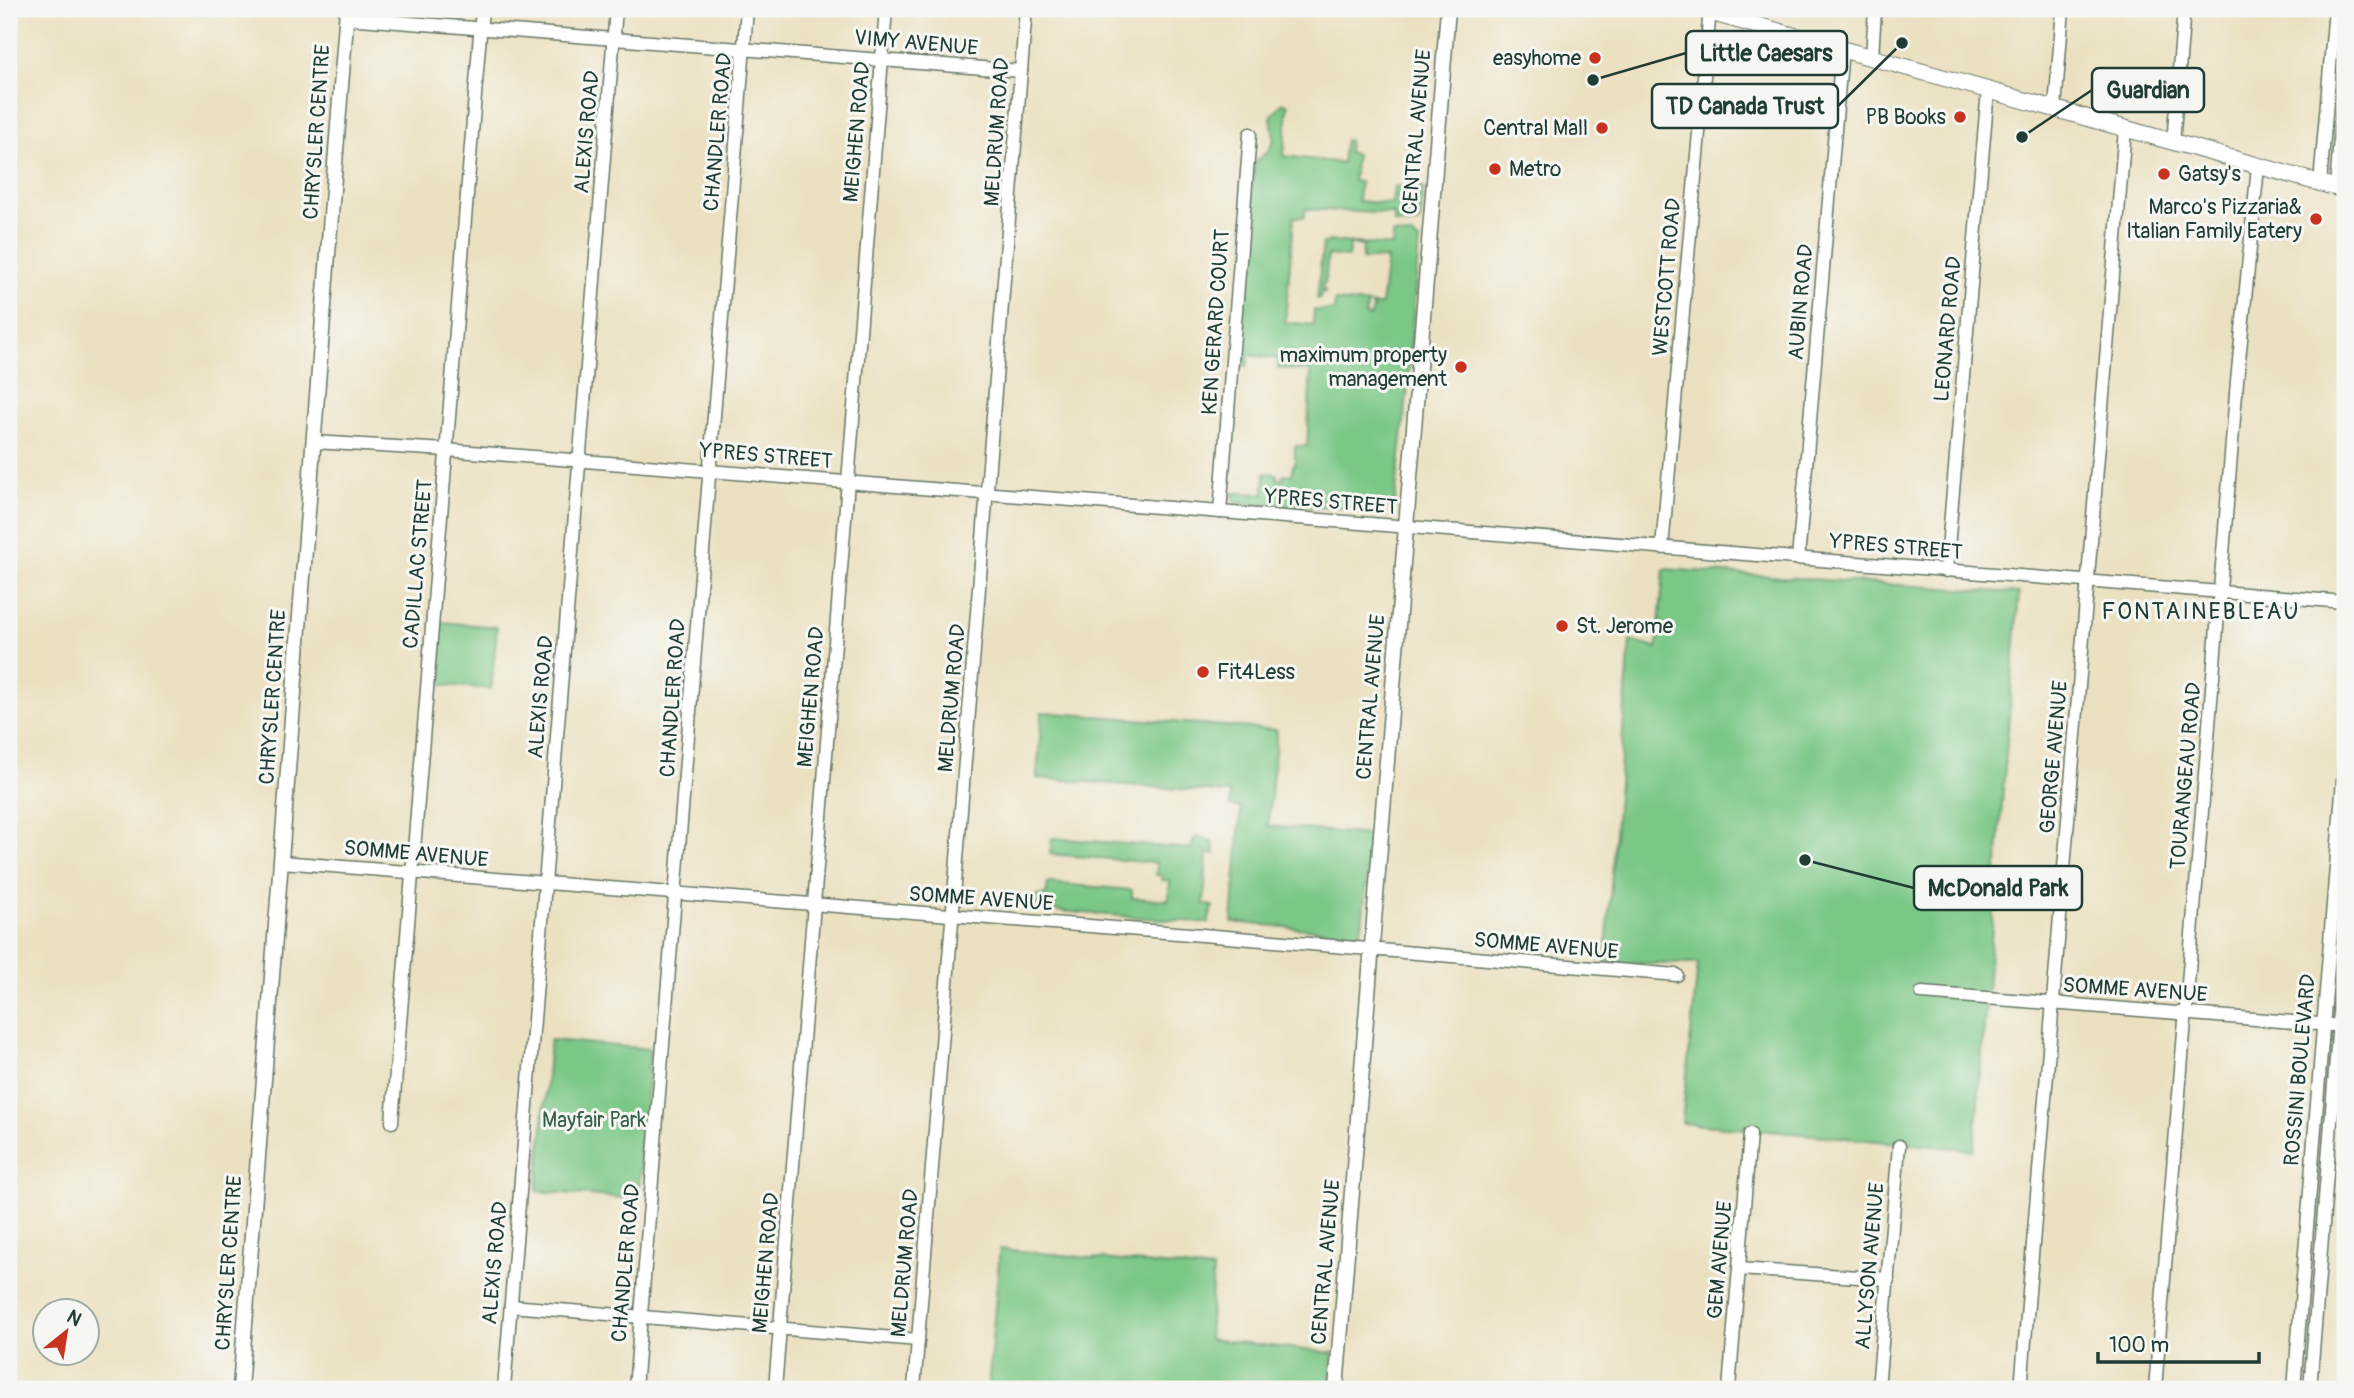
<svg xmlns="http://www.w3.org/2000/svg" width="2354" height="1398" viewBox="0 0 2354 1398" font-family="Pangolin,sans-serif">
  <rect width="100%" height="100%" fill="#f6f6f2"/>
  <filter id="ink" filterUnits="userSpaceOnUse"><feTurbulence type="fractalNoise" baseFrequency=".0143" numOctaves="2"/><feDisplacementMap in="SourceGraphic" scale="14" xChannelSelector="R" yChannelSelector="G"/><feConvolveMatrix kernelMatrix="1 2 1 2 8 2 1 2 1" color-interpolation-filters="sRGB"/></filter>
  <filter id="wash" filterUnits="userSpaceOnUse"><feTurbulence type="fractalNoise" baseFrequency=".00686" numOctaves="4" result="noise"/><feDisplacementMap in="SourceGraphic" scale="28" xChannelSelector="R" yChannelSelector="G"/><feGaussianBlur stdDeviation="1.57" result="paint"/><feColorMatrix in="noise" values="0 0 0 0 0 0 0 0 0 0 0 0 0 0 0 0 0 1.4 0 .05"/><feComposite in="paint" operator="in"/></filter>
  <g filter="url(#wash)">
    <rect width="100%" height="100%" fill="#ebe1c1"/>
    <g fill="#7ac786" stroke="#4c825d" stroke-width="2">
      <path d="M1283,102l5,3 -4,51 58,7 3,-23h4l-1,12 8,2 -3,27 7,1 -2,19 34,3 2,-18 29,2 -3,35 -7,2 -19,-2v-9l-89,-5v8h-11l-9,105 28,3 1,-15 20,1 1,-10 33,3 -3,12 6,1 2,-9 -2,-3h10l6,-46h-25l1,-13 -13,-2 -2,13 -20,-2 -3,29h-3v5l3,1v3l-4,-1 -1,7h-3l6,-56 4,1 1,-3 64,5 1,-12 19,2 7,5 -12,154 -13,113 -103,-2 -55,-3 -3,-3v-7l31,1 1,-21 12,1v5l5,1 1,-6 9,1 1,-10h2v-19h12l4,-75 -33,-3 1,-9 -30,-4 -2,11 -9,-2 16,-198c2,-7 5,-7 11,-12 13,-12 8,-22 6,-37z"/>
      <polygon points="1664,569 2019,593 1974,1150 1682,1123 1698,964 1605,963 1630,641 1657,648"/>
      <polygon points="441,622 497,627 491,689 435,684"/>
      <polygon points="1042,712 1277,730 1268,826 1371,835 1362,926 1359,934 1232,922 1241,808 1230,806 1230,793 1037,778"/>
      <polygon points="1198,836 1213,843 1215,854 1207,853 1204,904 1213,906 1208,923 1046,910 1037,911 1036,896 1046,895 1048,883 1132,890 1132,898 1168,900 1170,881 1162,880 1162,875 1156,875 1157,863 1050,854 1052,838 1192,849 1193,840"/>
      <polygon points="550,1040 650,1049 638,1199 537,1191"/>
      <polygon points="1000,1249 1213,1270 1209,1339 1333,1353 1330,1389 988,1389"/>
    </g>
  </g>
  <g filter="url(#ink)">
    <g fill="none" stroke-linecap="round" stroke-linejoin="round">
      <g stroke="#667665" stroke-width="15">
        <g id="minor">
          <polyline points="347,18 1021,71"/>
          <polyline points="1872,57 1875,9"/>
          <polyline points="2055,108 2063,9"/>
          <polyline points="2173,143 2184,9"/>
          <polyline points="2320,183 2335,9"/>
          <polyline points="2336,188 2345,75"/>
          <polyline points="314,442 446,450 2345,602"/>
          <polyline points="1220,512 1250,134"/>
          <polyline points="1662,548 1710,9"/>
          <polyline points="1798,559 1842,49"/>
          <polyline points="1946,571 1988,90"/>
          <polyline points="281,862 1215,936 1677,975"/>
          <polyline points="1922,993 2331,1025"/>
          <polyline points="392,1122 482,9"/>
          <polyline points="1739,1269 1888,1279"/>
          <polyline points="511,1306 918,1340"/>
          <polyline points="504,1389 616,9"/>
          <polyline points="635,1389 747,9"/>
          <polyline points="775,1389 886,9"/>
          <polyline points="914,1389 1026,9"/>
          <polyline points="1729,1389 1750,1134"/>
          <polyline points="1878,1389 1899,1146"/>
          <polyline points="2021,1389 2125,129"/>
          <polyline points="2155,1389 2237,381 2258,166"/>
          <polyline points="2294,1389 2345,755"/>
          <polyline points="2310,1389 2345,945"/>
        </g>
      </g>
      <g stroke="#667665" stroke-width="17">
        <g id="tertiary">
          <polyline points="240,1389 347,9"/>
          <polyline points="1336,1389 1448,9"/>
        </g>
      </g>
      <g stroke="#667665" stroke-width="18">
        <polyline id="secondary" points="1698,9 2345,190"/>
      </g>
      <use href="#minor" stroke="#fff" stroke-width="12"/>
      <use href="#tertiary" stroke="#fff" stroke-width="14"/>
      <use href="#secondary" stroke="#fff" stroke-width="16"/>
    </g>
  </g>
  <g fill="#c8321e" stroke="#f6f6f2" stroke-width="2.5">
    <circle cx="1595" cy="58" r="7"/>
    <circle cx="1960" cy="117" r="7"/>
    <circle cx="1602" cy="128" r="7"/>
    <circle cx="1495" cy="169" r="7"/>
    <circle cx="2164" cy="174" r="7"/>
    <circle cx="2316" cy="219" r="7"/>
    <circle cx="1461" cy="367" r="7"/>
    <circle cx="1562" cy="626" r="7"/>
    <circle cx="1203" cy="672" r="7"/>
  </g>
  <g text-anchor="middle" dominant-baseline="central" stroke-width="6" stroke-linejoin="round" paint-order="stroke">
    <g font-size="21" fill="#1f3d34" stroke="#f6f6f2">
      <text transform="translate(916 43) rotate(5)">VIMY AVENUE</text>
      <text transform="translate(317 132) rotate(-86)">CHRYSLER CENTRE</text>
      <text transform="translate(587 132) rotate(-85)">ALEXIS ROAD</text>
      <text transform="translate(718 132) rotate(-85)">CHANDLER ROAD</text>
      <text transform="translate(857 132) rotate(-85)">MEIGHEN ROAD</text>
      <text transform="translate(997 132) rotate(-86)">MELDRUM ROAD</text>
      <text transform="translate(1417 132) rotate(-85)">CENTRAL AVENUE</text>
      <text transform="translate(1667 277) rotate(-85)">WESTCOTT ROAD</text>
      <text transform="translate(1801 302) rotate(-85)">AUBIN ROAD</text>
      <text transform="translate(1216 322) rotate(-86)">KEN GERARD COURT</text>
      <text transform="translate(1948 329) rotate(-85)">LEONARD ROAD</text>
      <text transform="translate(766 456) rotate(5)">YPRES STREET</text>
      <text transform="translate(1331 502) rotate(5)">YPRES STREET</text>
      <text transform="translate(1896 547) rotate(5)">YPRES STREET</text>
      <text transform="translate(418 564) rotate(-85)">CADILLAC STREET</text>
      <text transform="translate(273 697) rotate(-86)">CHRYSLER CENTRE</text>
      <text transform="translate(541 697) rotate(-85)">ALEXIS ROAD</text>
      <text transform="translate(811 697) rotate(-85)">MEIGHEN ROAD</text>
      <text transform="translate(1371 697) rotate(-85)">CENTRAL AVENUE</text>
      <text transform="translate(673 698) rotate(-86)">CHANDLER ROAD</text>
      <text transform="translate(952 698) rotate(-85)">MELDRUM ROAD</text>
      <text transform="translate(2054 757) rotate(-85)">GEORGE AVENUE</text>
      <text transform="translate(2186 776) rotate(-85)">TOURANGEAU ROAD</text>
      <text transform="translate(416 854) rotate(5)">SOMME AVENUE</text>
      <text transform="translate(981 899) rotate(4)">SOMME AVENUE</text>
      <text transform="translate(1546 946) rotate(5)">SOMME AVENUE</text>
      <text transform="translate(2135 990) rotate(4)">SOMME AVENUE</text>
      <text transform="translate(2300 1070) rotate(-85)">ROSSINI BOULEVARD</text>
      <text transform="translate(1720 1260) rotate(-85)">GEM AVENUE</text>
      <text transform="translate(1326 1262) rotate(-85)">CENTRAL AVENUE</text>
      <text transform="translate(229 1263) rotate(-86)">CHRYSLER CENTRE</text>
      <text transform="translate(495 1263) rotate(-85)">ALEXIS ROAD</text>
      <text transform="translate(626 1263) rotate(-85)">CHANDLER ROAD</text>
      <text transform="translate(766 1263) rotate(-85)">MEIGHEN ROAD</text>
      <text transform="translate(905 1263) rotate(-85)">MELDRUM ROAD</text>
      <text transform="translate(1870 1266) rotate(-85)">ALLYSON AVENUE</text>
    </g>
    <g font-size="21" fill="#1f3d34" stroke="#f6f6f2" text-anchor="end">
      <text x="1581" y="58">easyhome</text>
      <text x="1946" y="117">PB Books</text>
      <text x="1588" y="128">Central Mall</text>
      <text x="1509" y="169" text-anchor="start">Metro</text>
      <text x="2178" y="174" text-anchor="start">Gatsy's</text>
      <text x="2302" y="207">Marco's Pizzaria&amp;<tspan x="2302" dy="24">Italian Family Eatery</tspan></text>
      <text x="1447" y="355">maximum property<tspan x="1447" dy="24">management</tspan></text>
      <text x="1576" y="626" text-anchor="start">St. Jerome</text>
      <text x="1217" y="672" text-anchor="start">Fit4Less</text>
    </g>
    <g font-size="21" fill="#366048" stroke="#f6f6f2">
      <text x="594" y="1120">Mayfair Park</text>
    </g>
    <g font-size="23" letter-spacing="2" fill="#1f3d34" stroke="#f6f6f2">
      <text x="2201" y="611">FONTAINEBLEAU</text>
    </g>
  </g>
  <path fill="none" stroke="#1f3d34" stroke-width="2.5" d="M1593 80L1686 53M2022 137L2092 90M1902 43L1838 106M1805 860L1914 888"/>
  <g fill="#1f3d34" stroke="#f6f6f2" stroke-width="2.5">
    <circle cx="1593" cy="80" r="7"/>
    <circle cx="2022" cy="137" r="7"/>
    <circle cx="1902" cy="43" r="7"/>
    <circle cx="1805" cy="860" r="7"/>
  </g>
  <g fill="#f6f6f2" stroke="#1f3d34" stroke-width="2.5">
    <rect x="1686" y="31" width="161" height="44" rx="7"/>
    <rect x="2092" y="68" width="112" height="44" rx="7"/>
    <rect x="1652" y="84" width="186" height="44" rx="7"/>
    <rect x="1914" y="866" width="168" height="44" rx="7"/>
  </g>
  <g font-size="23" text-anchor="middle" font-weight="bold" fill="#1f3d34">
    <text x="1766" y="61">Little Caesars</text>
    <text x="2148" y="98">Guardian</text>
    <text x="1745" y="114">TD Canada Trust</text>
    <text x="1998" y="896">McDonald Park</text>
  </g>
  <rect width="2354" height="1398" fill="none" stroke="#f6f6f2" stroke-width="35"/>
  <g transform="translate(66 1332) rotate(30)"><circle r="33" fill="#f6f6f2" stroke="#a0aca6" stroke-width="2"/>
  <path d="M0-5L12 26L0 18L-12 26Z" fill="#c8321e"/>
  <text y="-10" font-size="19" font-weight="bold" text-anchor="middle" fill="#1f3d34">N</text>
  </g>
  <path d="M2098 1352v10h161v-10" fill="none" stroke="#1f3d34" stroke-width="3.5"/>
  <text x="2109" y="1352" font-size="21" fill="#1f3d34" stroke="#f6f6f2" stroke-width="5" paint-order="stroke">100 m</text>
</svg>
